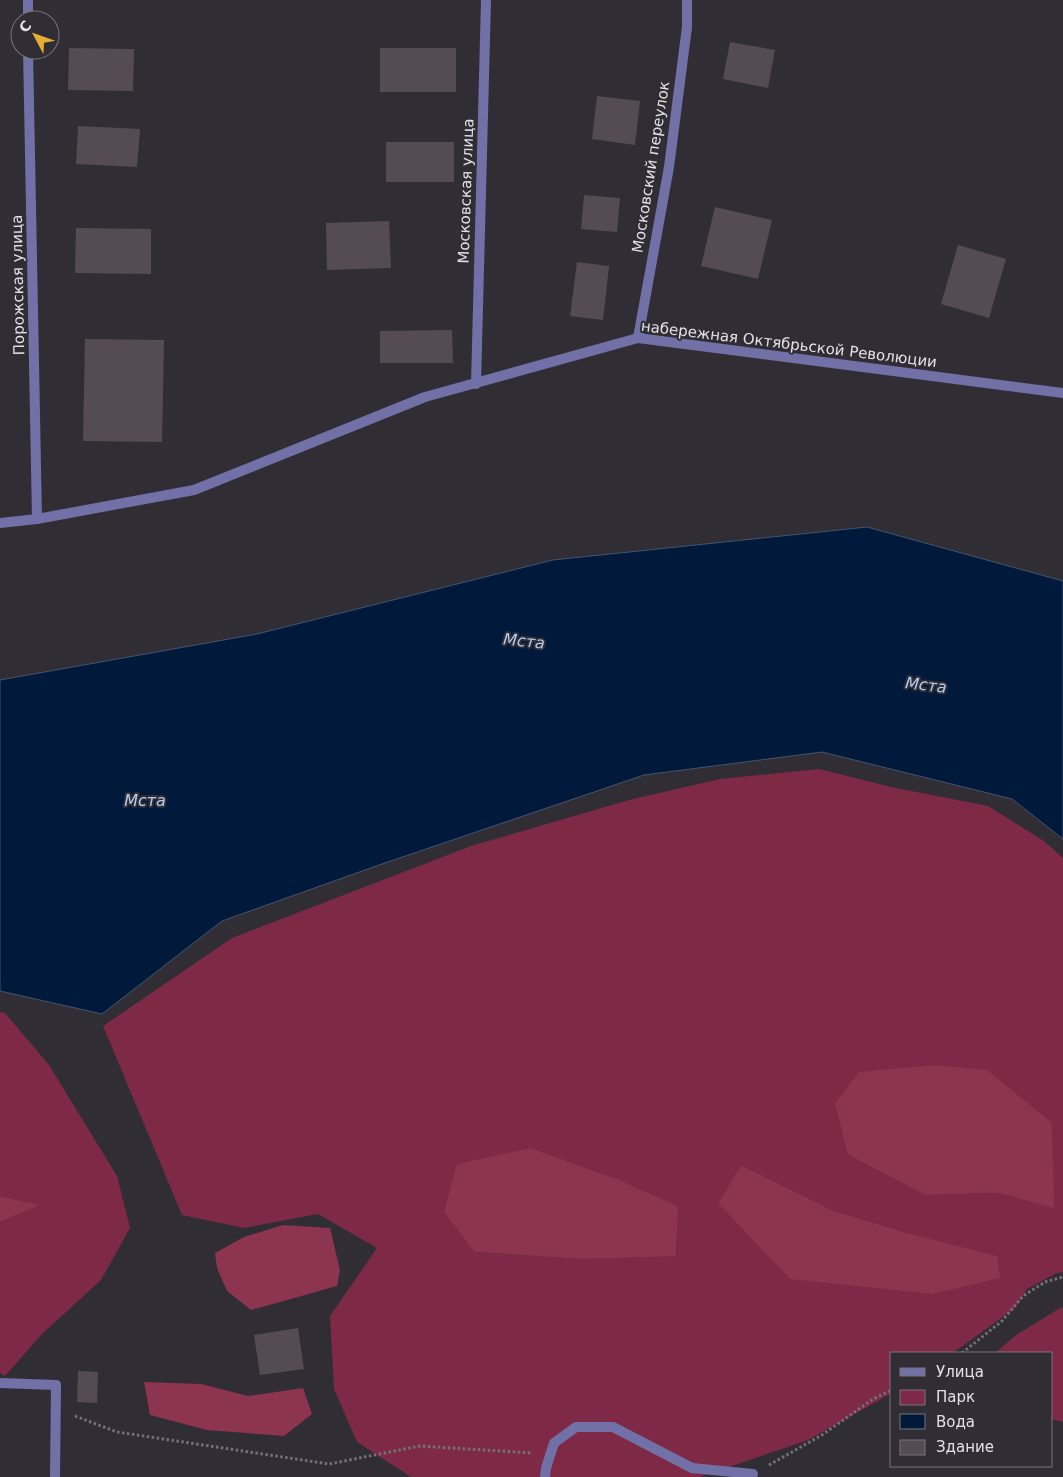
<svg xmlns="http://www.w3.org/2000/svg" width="1063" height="1477" viewBox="0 0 1063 1477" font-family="'DejaVu Sans',sans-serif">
  <rect width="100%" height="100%" fill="#312d34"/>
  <g fill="#7e2946" fill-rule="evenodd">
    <path d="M819,769l72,18 97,19 56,35 19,17v414l-8,2 -28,15 -12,19 -62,45h-61v40l-84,47 -108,37h-289l-54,-35 -23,-53 -4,-73 47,-68 -59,-34 -74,14 -62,-13 -79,-189 129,-88 239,-92 158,-46 91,-21zM1052,1123l1,84 -55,-14 -73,2 -77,-40zM531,1148l89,32 58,26 -2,49 -94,4 -107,-7zM741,1165l91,45 75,23 -189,-30z"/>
    <polygon points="0,1012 5,1013 49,1065 117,1176 130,1228 101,1280 42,1334 5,1376 0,1373 0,1222 39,1205 0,1196"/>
    <polygon points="1060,1308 1063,1308 1063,1422 1052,1419 1052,1353 995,1353 1016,1335"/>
  </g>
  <g fill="#8d3451">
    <polygon points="935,1065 987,1070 1052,1123 1054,1208 998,1193 925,1195 848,1155 835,1103 859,1072"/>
    <polygon points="531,1148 620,1180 678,1206 676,1256 582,1259 475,1252 444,1212 457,1164"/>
    <polygon points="741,1165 832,1210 907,1233 997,1256 1000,1278 933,1294 790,1279 718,1203"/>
    <polygon points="0,1196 40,1205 0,1222"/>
    <polygon points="283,1225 330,1228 340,1270 337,1286 251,1310 227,1291 217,1268 215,1253 244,1237"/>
    <polygon points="144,1382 201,1384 248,1396 303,1388 312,1414 284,1436 207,1430 150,1415"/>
  </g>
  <polygon fill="#01193b" stroke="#45556e" points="867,527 1063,581 1063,839 1012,799 822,752 644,775 379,865 222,921 102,1014 0,991 0,680 257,634 553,560"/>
  <g fill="#554c52">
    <polygon points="730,42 775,50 768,88 723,79"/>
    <polygon points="69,48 134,49 133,91 68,90"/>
    <rect x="380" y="48" width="76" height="44"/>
    <polygon points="597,96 640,101 635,145 592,139"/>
    <polygon points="78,126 140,129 137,167 76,164"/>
    <rect x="386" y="142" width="68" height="40"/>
    <polygon points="584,195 620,198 617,232 581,229"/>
    <polygon points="715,207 772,220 758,279 701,266"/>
    <polygon points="389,221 391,268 327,270 326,223"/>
    <polygon points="76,228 151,229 151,274 75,273"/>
    <polygon points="958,245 1006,259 989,318 941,304"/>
    <polygon points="577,262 609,266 603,320 570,316"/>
    <polygon points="452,330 453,363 380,363 380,331"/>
    <polygon points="85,339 164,340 162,442 83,441"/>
    <polygon points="298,1328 304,1369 260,1375 254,1335"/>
    <polygon points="78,1371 98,1372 97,1403 77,1402"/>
  </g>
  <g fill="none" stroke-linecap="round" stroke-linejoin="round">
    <g stroke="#737076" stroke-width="3" stroke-dasharray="2.5 2.5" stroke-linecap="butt">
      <polyline points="962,1353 1002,1321 1023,1296 1045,1282 1063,1277"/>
      <polyline points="75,1416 117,1432 329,1464 420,1446 532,1453"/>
      <polyline points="769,1465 822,1435 873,1399 892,1390"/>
    </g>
    <g stroke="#7171a7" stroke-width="10">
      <polyline points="0,1383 56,1385"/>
      <polyline points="545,1477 546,1468 554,1443 576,1427 613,1427 692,1468 753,1474"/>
    </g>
    <g stroke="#7171a7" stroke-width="10">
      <polyline points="28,0 28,20"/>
      <polyline points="28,50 37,519"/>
      <polyline points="638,338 669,167 687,27 687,0"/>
      <polyline points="476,384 486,0"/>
      <polyline points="0,523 37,519 194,490 425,397 638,338 1063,393"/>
      <polyline points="55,1477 56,1385"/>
    </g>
  </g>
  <g text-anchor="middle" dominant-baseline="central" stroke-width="4" stroke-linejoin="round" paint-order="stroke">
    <g font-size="15" fill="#e4e1e6" stroke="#312d34">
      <text transform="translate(651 167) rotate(-81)">Московский переулок</text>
      <text transform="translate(466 191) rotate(-88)">Московская улица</text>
      <text transform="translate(18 285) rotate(-91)">Порожская улица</text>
      <text transform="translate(789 344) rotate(7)">набережная Октябрьской Революции</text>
    </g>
    <g font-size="16" font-style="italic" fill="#b2cdf4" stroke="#312d34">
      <text transform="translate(524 641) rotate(6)">Мста</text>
      <text transform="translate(926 685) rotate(7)">Мста</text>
      <text x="145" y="800">Мста</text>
    </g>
  </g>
  <rect x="890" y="1352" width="162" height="115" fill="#312d34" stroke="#79757b"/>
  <rect x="900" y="1368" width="25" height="8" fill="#7171a7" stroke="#79757b"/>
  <text x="936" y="1377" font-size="15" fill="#e4e1e6">Улица</text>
  <rect x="900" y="1390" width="25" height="15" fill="#7e2946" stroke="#79757b"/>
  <text x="936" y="1402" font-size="15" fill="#e4e1e6">Парк</text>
  <rect x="900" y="1414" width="25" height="15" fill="#01193b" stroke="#79757b"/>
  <text x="936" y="1427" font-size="15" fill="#e4e1e6">Вода</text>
  <rect x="900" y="1440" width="25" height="15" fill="#554c52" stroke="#79757b"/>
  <text x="936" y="1452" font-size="15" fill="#e4e1e6">Здание</text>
  <g transform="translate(35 35) rotate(311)"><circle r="24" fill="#312d34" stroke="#79757b"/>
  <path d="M0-4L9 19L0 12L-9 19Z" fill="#e4ae35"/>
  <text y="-8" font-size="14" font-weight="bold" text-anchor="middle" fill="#e4e1e6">С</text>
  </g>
</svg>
